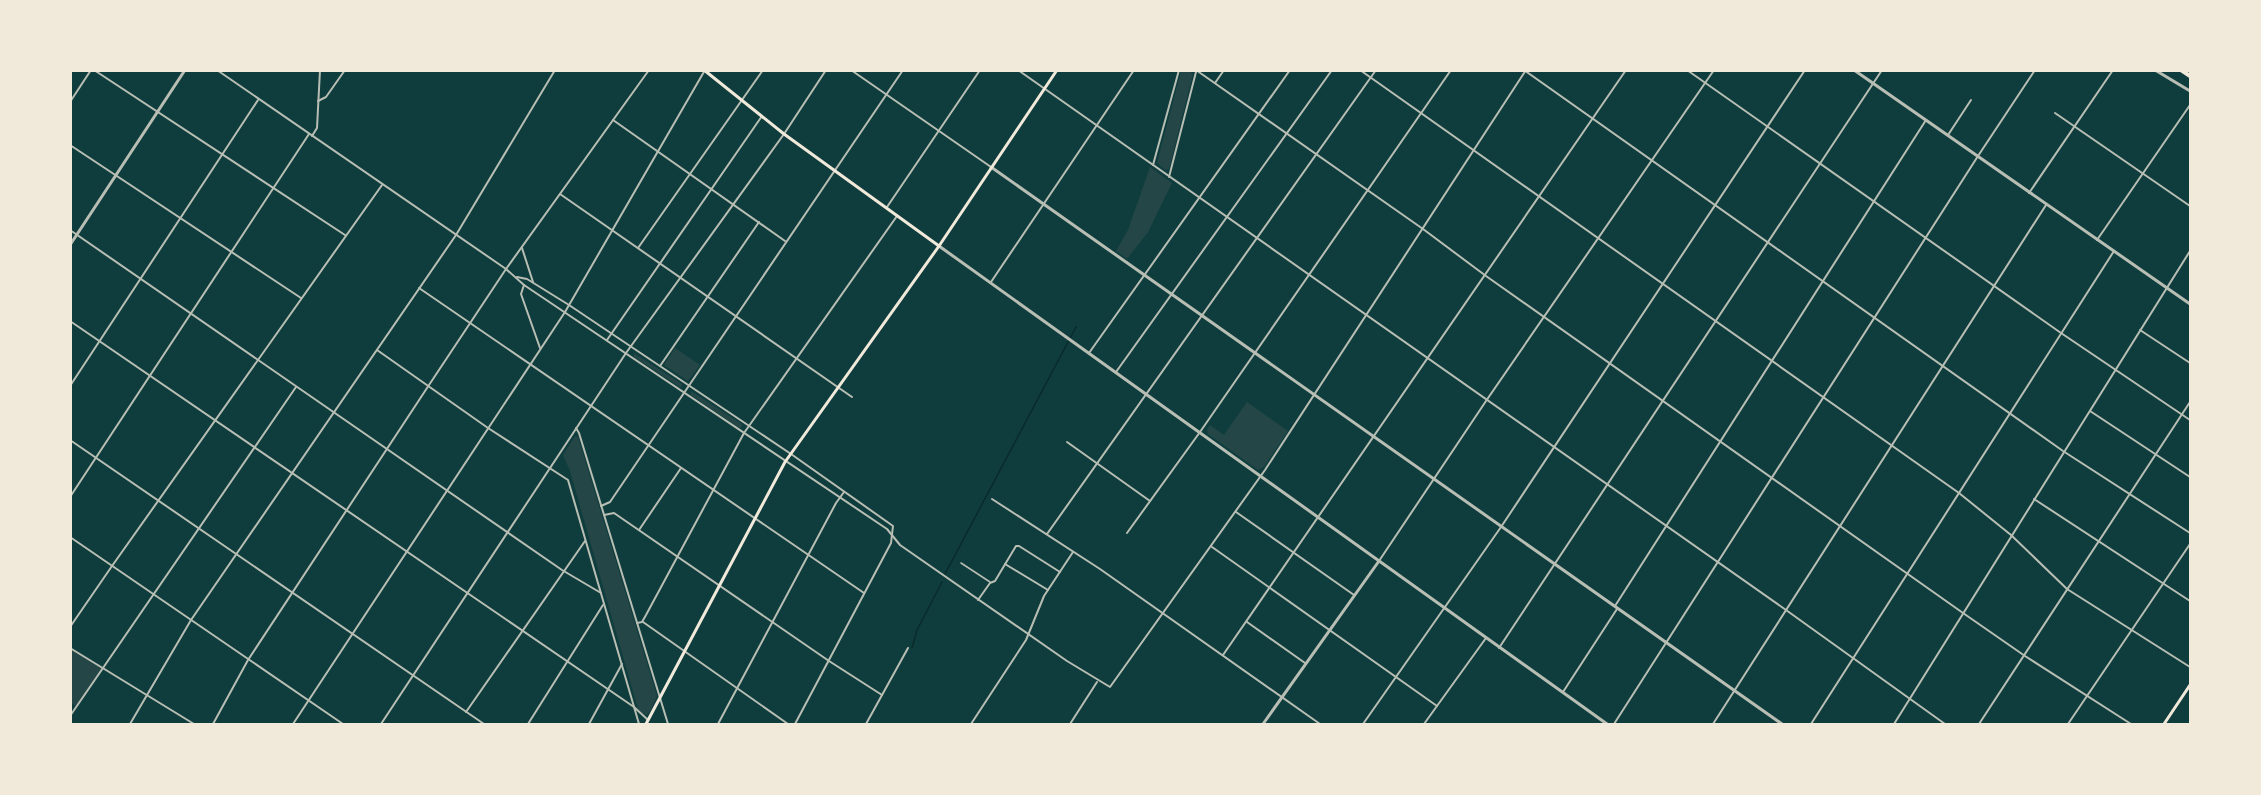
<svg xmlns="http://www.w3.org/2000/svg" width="2261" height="795" viewBox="0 0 2261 795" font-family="Karla,sans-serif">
  <rect width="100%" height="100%" fill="#0f3d3e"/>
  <g fill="#244646">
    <polygon points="1181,71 1189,71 1193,74 1169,169 1165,170 1157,163"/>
    <polygon points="1150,167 1172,183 1148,232 1127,259 1116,251 1128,230"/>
    <polygon points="675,348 700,365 688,381 664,365"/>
    <polygon points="634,353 682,384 682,387 680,387 634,357"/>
    <polygon points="691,391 742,424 742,427 739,428 691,395"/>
    <polygon points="1247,402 1288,431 1264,467 1258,470 1208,434 1207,430 1210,425 1224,435"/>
    <polygon points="575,436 578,437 657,696 650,712 646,715 640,712 638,709 570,471 563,455"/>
    <polygon points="70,648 102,668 77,707 71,703"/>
  </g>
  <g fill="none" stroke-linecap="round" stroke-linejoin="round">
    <g stroke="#0a2a2b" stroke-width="1.5">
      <polyline points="945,574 1076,327"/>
      <polyline points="912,648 917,630 942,582"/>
    </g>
    <polyline stroke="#b8beb3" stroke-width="1.5" points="961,563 990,582"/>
    <g stroke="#b8beb3" stroke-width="2">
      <polyline points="94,70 345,235"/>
      <polyline points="217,70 506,269 524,285 887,529 900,545 1067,661 1110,687 1265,470 1526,70"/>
      <polyline points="851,70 991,167"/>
      <polyline points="1018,70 1786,610 1945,724"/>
      <polyline points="1196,70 1423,229 1486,276 1963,613 2025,656 2131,724"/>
      <polyline points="1360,70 1959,493 2011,535 2067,589 2190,667"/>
      <polyline points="1524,70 2063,451 2190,533"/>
      <polyline points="1687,70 2061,333 2190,420"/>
      <polyline points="1215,83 1224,70"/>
      <polyline points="318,101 326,97 345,70"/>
      <polyline points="70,102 91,70"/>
      <polyline points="2055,113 2190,206"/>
      <polyline points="613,120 785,241"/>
      <polyline points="1948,135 1971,100"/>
      <polyline points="312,136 317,128 320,70"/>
      <polyline points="70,145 301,298"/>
      <polyline points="1153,165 1179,70"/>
      <polyline points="1169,177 1196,72"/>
      <polyline points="2029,193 2113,70"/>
      <polyline points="560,194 852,397"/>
      <polyline points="887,207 980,70"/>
      <polyline points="70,230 562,570 601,593"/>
      <polyline points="2097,240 2190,105"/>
      <polyline points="522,248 533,282"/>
      <polyline points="638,248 763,70"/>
      <polyline points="517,277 527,279 569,305 791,454 893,526 891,543 795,724"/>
      <polyline points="991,282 1134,70"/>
      <polyline points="524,285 521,294 540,348"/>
      <polyline points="419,288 864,593"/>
      <polyline points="70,321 634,707 648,720"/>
      <polyline points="2140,330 2190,363"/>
      <polyline points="607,340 762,116"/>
      <polyline points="377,350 488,428 568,480 639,724"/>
      <polyline points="1089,353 1290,70"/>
      <polyline points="660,366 759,222"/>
      <polyline points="1116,372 1332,70"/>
      <polyline points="70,386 258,100"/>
      <polyline points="2090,411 2190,477"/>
      <polyline points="576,428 579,433 668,724"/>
      <polyline points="70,440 484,724"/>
      <polyline points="1067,442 1150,501"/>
      <polyline points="70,497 309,134"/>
      <polyline points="992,499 1100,569 1320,724"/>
      <polyline points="2034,499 2190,601"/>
      <polyline points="601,506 610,502 903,70"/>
      <polyline points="1236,512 1354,595"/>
      <polyline points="604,515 614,513 829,661 882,695"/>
      <polyline points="639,530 681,468"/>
      <polyline points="1127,533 1200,432 1451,70"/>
      <polyline points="1047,534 1376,70"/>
      <polyline points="70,537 343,724"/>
      <polyline points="1212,547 1437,706"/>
      <polyline points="1379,561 1486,401 1714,70"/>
      <polyline points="1005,564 1048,590"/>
      <polyline points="978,600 990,583 995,581 1016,546 1019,546 1060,572"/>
      <polyline points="1615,606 1926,120"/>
      <polyline points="643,622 788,724"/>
      <polyline points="1247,622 1305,663"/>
      <polyline points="637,623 642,622 646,615 744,433 897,216"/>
      <polyline points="70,627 112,566 382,185"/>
      <polyline points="70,648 194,724"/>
      <polyline points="1499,648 1882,70"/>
      <polyline points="1223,655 1626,70"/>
      <polyline points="1563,692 1617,609"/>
      <polyline points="466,712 585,541"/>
      <polyline points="70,716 296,387"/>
      <polyline points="130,724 191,620 456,235 555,70"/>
      <polyline points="213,724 248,660 429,385 506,269 649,70"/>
      <polyline points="293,724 565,312 705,70"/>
      <polyline points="381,724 626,353 784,134 826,70"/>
      <polyline points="528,724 603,605"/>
      <polyline points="589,724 622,664"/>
      <polyline points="718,724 836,503 844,492"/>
      <polyline points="866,724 908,648"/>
      <polyline points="971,724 1026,640 1044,596 1073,552"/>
      <polyline points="1070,724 1097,682"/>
      <polyline points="1363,724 1501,527 1805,70"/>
      <polyline points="1424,724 1486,638"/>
      <polyline points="1614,724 1978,156 2035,70"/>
      <polyline points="1713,724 2046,205"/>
      <polyline points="1811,724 2114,251"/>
      <polyline points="1894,724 2190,251"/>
      <polyline points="1979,724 2190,402"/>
      <polyline points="2068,724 2190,544"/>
    </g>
    <g stroke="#b8beb3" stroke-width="3">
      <polyline points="1854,70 2190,304"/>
      <polyline points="2155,70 2190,91"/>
      <polyline points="991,167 1782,724"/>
      <polyline points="70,245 185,70"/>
      <polyline points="939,246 1607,724"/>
      <polyline points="1263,724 1379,561"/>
    </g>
    <g stroke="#f1e9da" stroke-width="3">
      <polyline points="704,70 784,134 939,246"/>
      <polyline points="646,724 785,462 939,246 1057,70"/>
      <polyline points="2164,724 2190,685"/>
    </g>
    <polyline stroke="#f1e9da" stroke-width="4" points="2181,70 2190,76"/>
  </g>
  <rect width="2261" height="795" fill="none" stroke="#f1e9da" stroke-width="144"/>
</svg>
